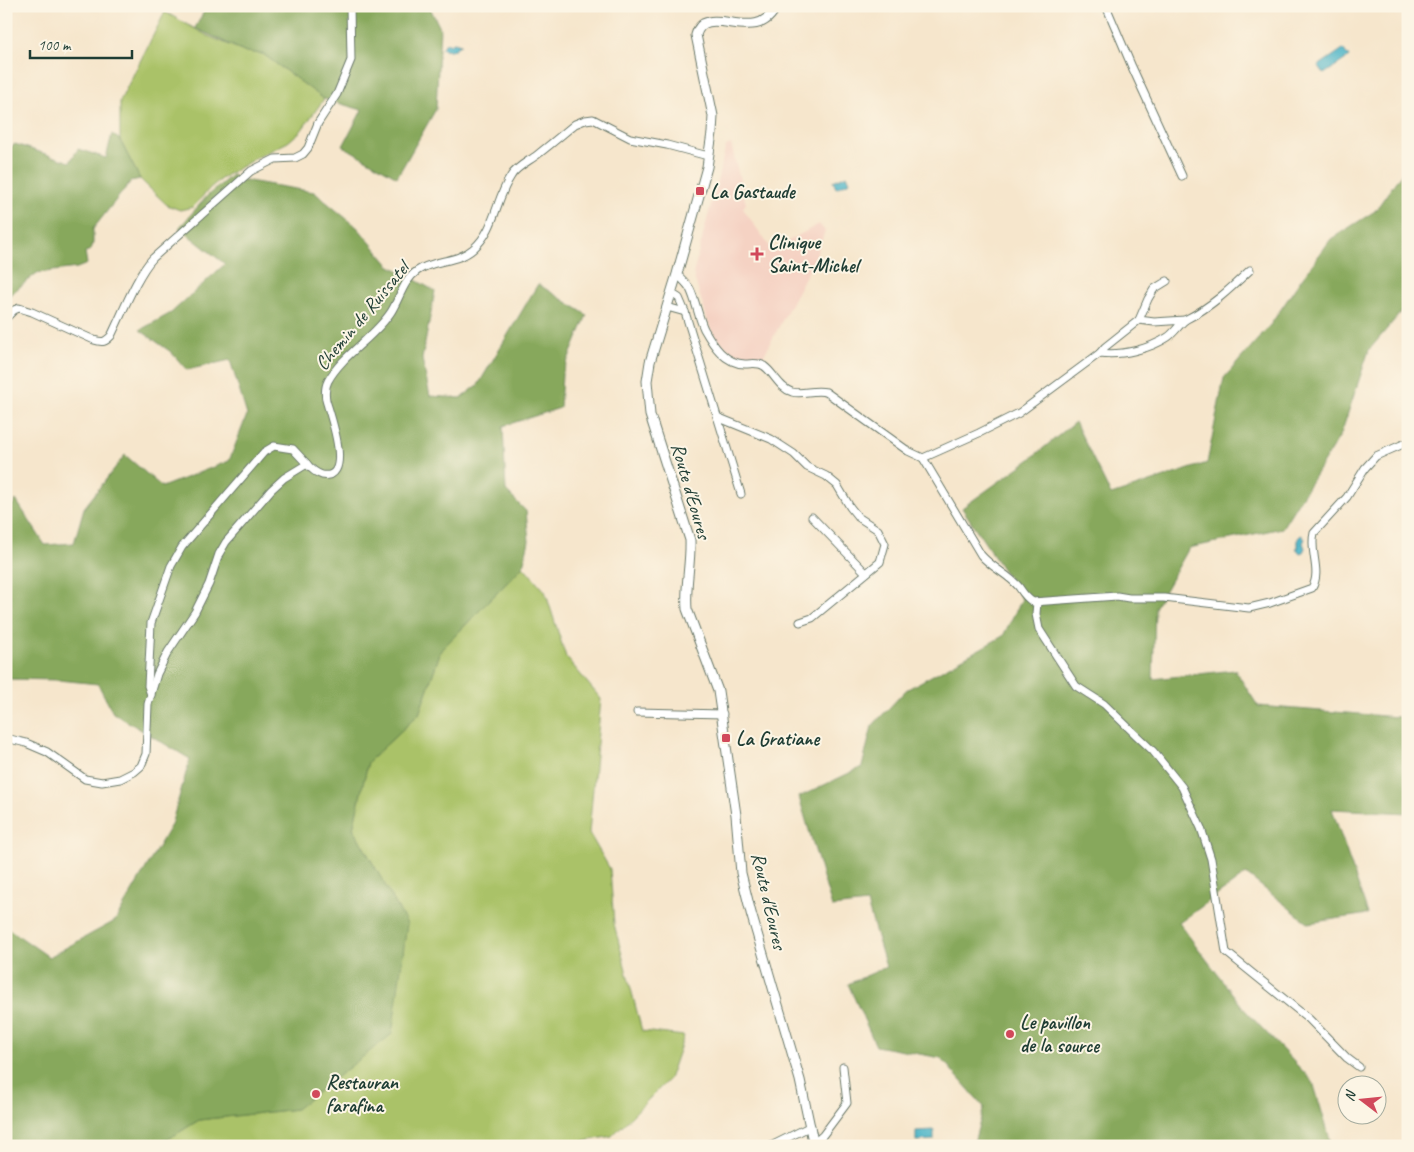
<svg xmlns="http://www.w3.org/2000/svg" width="1414" height="1152" viewBox="0 0 1414 1152" font-family="Caveat,sans-serif">
  <rect width="100%" height="100%" fill="#fcf5e5"/>
  <filter id="ink" filterUnits="userSpaceOnUse"><feTurbulence type="fractalNoise" baseFrequency=".02" numOctaves="2"/><feDisplacementMap in="SourceGraphic" scale="10" xChannelSelector="R" yChannelSelector="G"/><feConvolveMatrix kernelMatrix="1 2 1 2 8 2 1 2 1" color-interpolation-filters="sRGB"/></filter>
  <filter id="wash" filterUnits="userSpaceOnUse"><feTurbulence type="fractalNoise" baseFrequency=".0096" numOctaves="4" result="noise"/><feDisplacementMap in="SourceGraphic" scale="20" xChannelSelector="R" yChannelSelector="G"/><feGaussianBlur stdDeviation="1.12" result="paint"/><feColorMatrix in="noise" values="0 0 0 0 0 0 0 0 0 0 0 0 0 0 0 0 0 1.4 0 .05"/><feComposite in="paint" operator="in"/></filter>
  <g filter="url(#wash)">
    <rect width="100%" height="100%" fill="#f6e6cc"/>
    <polygon fill="#f5d2c3" points="731,144 746,204 743,207 744,210 772,250 819,224 825,231 815,258 763,357 736,355 716,339 710,328 693,274 726,146"/>
    <g fill="#aac267" stroke="#64804e">
      <polygon points="165,12 208,36 246,52 263,54 324,99 301,131 288,142 256,158 222,178 210,188 193,207 180,210 167,205 140,179 120,140 120,101"/>
      <polygon points="523,566 545,591 566,657 601,699 589,833 610,869 614,924 642,1031 684,1036 669,1079 612,1136 559,1146 157,1146 199,1120 296,1109 407,925 353,828 368,762 419,714 441,650"/>
    </g>
    <g fill="#87a85c" stroke="#537248">
      <polygon points="207,6 429,6 440,28 436,109 397,177 343,146 362,110 324,99 263,54 246,52 195,28"/>
      <polygon points="112,134 120,140 140,179 131,181 93,229 93,243 91,250 85,252 87,264 77,268 37,273 6,298 6,151 15,144 70,162 78,149 106,158"/>
      <polygon points="1406,167 1408,167 1408,304 1369,350 1341,434 1282,528 1189,548 1155,608 1153,679 1235,670 1258,706 1398,717 1408,714 1408,813 1332,809 1368,914 1308,923 1246,874 1179,923 1244,1009 1313,1082 1332,1146 973,1146 984,1107 941,1058 876,1046 848,984 886,967 867,903 832,907 799,797 862,767 872,726 906,690 1003,636 1022,599 962,508 1029,460 1075,422 1111,495 1207,463 1224,378 1271,324 1300,281 1331,239 1375,211"/>
      <polygon points="232,175 243,180 314,192 358,228 389,265 435,291 422,359 430,396 461,398 478,385 538,284 587,315 562,374 560,408 503,426 506,491 526,511 529,541 523,566 441,650 419,714 368,762 353,828 407,924 392,1034 296,1109 199,1120 157,1146 6,1146 6,927 49,957 115,921 171,825 190,759 113,713 98,684 59,680 6,679 6,514 16,500 45,545 74,543 84,508 125,455 162,487 229,461 247,415 230,360 187,370 171,352 140,330 171,313 225,264 179,228 208,195"/>
    </g>
    <g fill="#49b3c7" stroke="#34787e">
      <path d="M454,42l7,2c-10,8 -8,7 -20,4l5,-5 4,1z"/>
      <polygon points="1343,49 1349,57 1324,74 1318,66"/>
      <polygon points="847,175 850,182 836,188 833,181"/>
      <polygon points="1301,535 1305,538 1303,543 1305,548 1303,552 1300,553 1296,548 1298,548 1298,538"/>
      <polygon points="934,1130 934,1140 916,1141 916,1131"/>
    </g>
  </g>
  <g filter="url(#ink)">
    <g fill="none" stroke-linecap="round" stroke-linejoin="round">
      <g stroke="#6a7869" stroke-width="9">
        <g id="minor">
          <polyline points="1106,6 1132,67 1182,176"/>
          <path d="M677,274c4,5 10,9 13,15 6,12 8,27 14,40 9,16 21,35 41,35 7,0 13,-2 19,2 10,7 15,22 28,26 11,3 21,-3 34,0l82,59 15,7 56,-25 40,-20 81,-60c21,3 50,-4 68,-16 6,-4 11,-12 17,-17l-31,2 -15,-2"/>
          <polyline points="671,293 679,298 685,312 741,494"/>
          <polyline points="667,307 685,312"/>
          <path d="M6,318l8,-8 5,-2 13,4 62,28c9,3 11,2 17,-4 11,-22 26,-61 42,-78l98,-87 24,-12 20,-1 8,-4 5,-6 10,-25 19,-29 14,-34 -1,-54"/>
          <path d="M1185,320c26,-13 44,-30 65,-50"/>
          <polyline points="1100,353 1105,347 1139,320 1148,299 1154,289 1167,281"/>
          <polyline points="717,417 771,439 794,454 807,467 826,476 837,485 850,507 858,517 878,530 885,544 880,562 812,618 800,622"/>
          <path d="M923,458l58,97c11,13 27,19 38,32 4,6 7,11 14,15l84,-6 12,2h35l85,10 21,-5 42,-15c10,-17 -3,-36 2,-55l33,-36 18,-29 11,-12 32,-14"/>
          <polyline points="812,517 866,573"/>
          <polyline points="1037,602 1036,614 1039,629 1076,686 1104,704 1135,734 1153,751 1182,787 1201,828 1211,859 1226,952 1309,1019 1347,1058 1359,1067"/>
          <polyline points="151,695 148,686 151,623 171,566 182,547 264,452 274,446 293,449 307,464"/>
          <polyline points="637,712 723,714"/>
          <path d="M6,738l20,5 21,9 38,27 17,3 18,-3 14,-7 7,-6 5,-12 2,-50 9,-30 11,-22 27,-40 14,-28 10,-30 7,-12 45,-52 13,-12 23,-14c4,5 9,9 15,11 33,6 7,-63 4,-75 -1,-6 -1,-13 2,-19 15,-27 46,-43 63,-69 9,-14 12,-31 26,-41 17,-12 40,-8 56,-22 23,-20 22,-49 38,-73 5,-9 18,-15 26,-21 13,-10 26,-21 38,-31l10,-4 8,-1 37,19 37,7 41,11"/>
          <polyline points="814,1143 823,1135 847,1103 843,1067"/>
          <polyline points="771,1146 811,1126"/>
        </g>
      </g>
      <g stroke="#6a7869" stroke-width="11">
        <path id="tertiary" d="M776,6c-18,42 -71,-6 -80,29l17,81 -1,17 -5,34 -30,107 -27,88 -3,19 3,34 40,125c1,23 -5,46 -3,69l31,82 18,124 5,58 10,40 49,167 14,66"/>
      </g>
      <use href="#minor" stroke="#fff" stroke-width="7"/>
      <use href="#tertiary" stroke="#fff" stroke-width="9"/>
    </g>
  </g>
  <g fill="#d1495b" stroke="#fcf5e5" stroke-width="2">
    <rect x="695" y="186" width="10" height="10" rx="2.5"/>
    <path d="M754.5 246.5h5v5h5v5h-5v5h-5v-5h-5v-5h5z"/>
    <rect x="721" y="733" width="10" height="10" rx="2.5"/>
    <circle cx="1010" cy="1034" r="5"/>
    <circle cx="316" cy="1094" r="5"/>
  </g>
  <g text-anchor="middle" dominant-baseline="central" stroke-width="4" stroke-linejoin="round" paint-order="stroke">
    <g font-size="20" font-weight="bold" fill="#1f3d34" stroke="#fcf5e5" text-anchor="start">
      <text x="710" y="191">La Gastaude</text>
      <text x="768" y="242">Clinique<tspan x="768" dy="23">Saint-Michel</tspan></text>
      <text x="736" y="738">La Gratiane</text>
      <text x="1020" y="1022">Le pavillon<tspan x="1020" dy="23">de la source</tspan></text>
      <text x="326" y="1082">Restauran<tspan x="326" dy="23">farafina</tspan></text>
    </g>
    <g font-size="20" fill="#1f3d34" stroke="#fcf5e5">
      <text transform="translate(362 316) rotate(-50)">Chemin de Ruissatel</text>
      <text transform="translate(691 491) rotate(74)">Route d'Eoures</text>
      <text transform="translate(769 901) rotate(77)">Route d'Eoures</text>
    </g>
  </g>
  <rect width="1414" height="1152" fill="none" stroke="#fcf5e5" stroke-width="25"/>
  <g transform="translate(1362 1100) rotate(286)"><circle r="24" fill="#fcf5e5" stroke="#a4ab9e"/>
  <path d="M0-4L9 19L0 12L-9 19Z" fill="#d1495b"/>
  <text y="-8" font-size="14" font-weight="bold" text-anchor="middle" fill="#1f3d34">N</text>
  </g>
  <path d="M30 50v8h102v-8" fill="none" stroke="#1f3d34" stroke-width="2.5"/>
  <text x="38" y="50" font-size="15" fill="#1f3d34" stroke="#fcf5e5" stroke-width="4" paint-order="stroke">100 m</text>
</svg>
